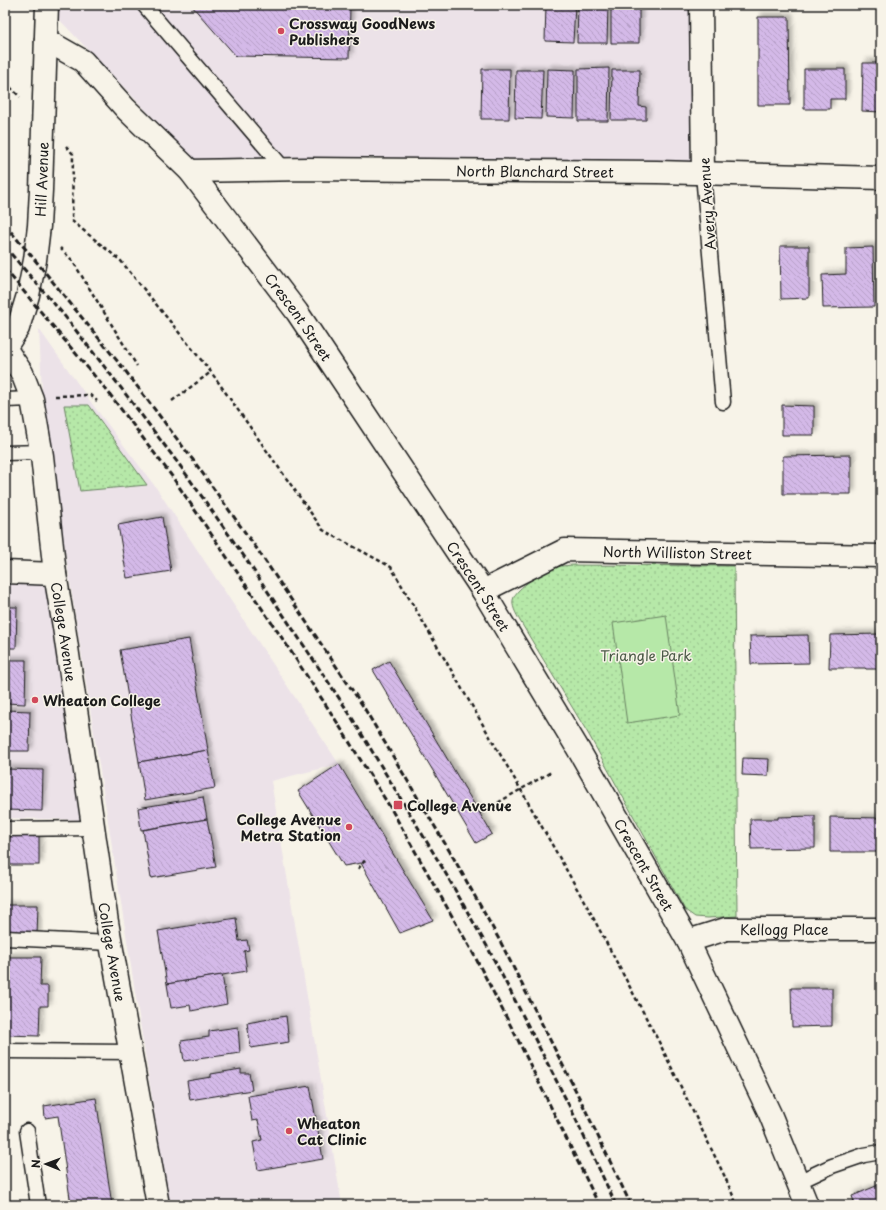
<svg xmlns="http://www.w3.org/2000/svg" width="886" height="1210" viewBox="0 0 886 1210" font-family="'Playpen Sans',sans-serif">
  <defs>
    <pattern id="grass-dots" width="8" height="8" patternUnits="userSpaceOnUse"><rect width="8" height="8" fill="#b6e8a8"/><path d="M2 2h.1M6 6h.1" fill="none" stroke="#9cc690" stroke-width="1.8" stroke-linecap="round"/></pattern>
    <pattern id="building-back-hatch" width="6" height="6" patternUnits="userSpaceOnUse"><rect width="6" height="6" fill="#d4b9e8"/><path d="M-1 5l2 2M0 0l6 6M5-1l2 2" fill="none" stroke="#b59ec6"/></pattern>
    <filter id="shadow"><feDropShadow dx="3.5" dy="-3.5" stdDeviation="2" flood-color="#0004"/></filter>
  </defs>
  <rect width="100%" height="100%" fill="#f7f3e8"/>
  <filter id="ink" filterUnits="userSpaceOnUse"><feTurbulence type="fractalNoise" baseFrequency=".025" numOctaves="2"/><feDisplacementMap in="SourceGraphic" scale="8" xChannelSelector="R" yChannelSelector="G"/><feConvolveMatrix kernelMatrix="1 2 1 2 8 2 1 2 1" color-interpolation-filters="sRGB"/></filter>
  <g filter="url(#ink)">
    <g fill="#ece2e8">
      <polygon points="55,5 693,5 695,164 194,161 55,15"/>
      <polygon points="39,329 93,405 157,489 339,764 271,781 342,1205 169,1205 43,412"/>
      <polygon points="5,581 46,582 87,820 5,818"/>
    </g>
    <g fill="url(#grass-dots)" stroke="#698262">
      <polygon points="64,405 89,405 147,485 80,491"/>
      <path d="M573,565l161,1 3,350 -29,2 -13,-1 -10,-7 -96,-175 -69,-114c-3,-6 -10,-16 -6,-24 5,-12 34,-28 46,-31 5,0 9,-1 13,-1z"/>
    </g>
    <polygon fill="#b6e8a8" stroke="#698262" points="666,615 680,715 627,723 613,623"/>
    <g fill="url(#building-back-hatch)" stroke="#1c1c1c" filter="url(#shadow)">
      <polygon points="191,5 350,5 349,58 236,56"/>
      <polygon points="546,5 575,5 573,42 545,41"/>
      <polygon points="578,5 608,5 607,43 577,43"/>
      <polygon points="611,5 645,5 645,9 639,9 639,43 611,43"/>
      <polygon points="758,17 789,17 790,105 758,105"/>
      <polygon points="863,63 881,63 881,112 862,111"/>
      <polygon points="609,68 608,121 578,121 578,69"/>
      <polygon points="482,69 510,69 509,119 481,119"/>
      <polygon points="547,69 575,70 574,118 546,117"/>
      <polygon points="804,69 845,69 845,99 830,99 830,109 804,109"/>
      <polygon points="516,70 543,70 541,119 515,118"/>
      <polygon points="612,70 640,70 639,106 646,107 646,120 611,120"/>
      <polygon points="780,246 809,246 809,298 781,299"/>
      <polygon points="873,247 874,307 823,308 822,275 846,274 846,248"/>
      <polygon points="782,405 814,406 814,435 782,435"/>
      <polygon points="851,455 851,494 783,494 783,456"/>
      <polygon points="162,517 171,571 127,578 118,525"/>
      <polygon points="5,607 17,607 16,648 5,648"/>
      <polygon points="881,634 881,669 866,669 865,668 829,668 830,635"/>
      <polygon points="808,635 809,663 751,664 750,636"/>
      <polygon points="189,639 208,750 139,762 120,650"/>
      <polygon points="5,660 26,660 25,704 5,703"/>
      <polygon points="389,661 492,834 476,843 373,670"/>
      <polygon points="5,710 30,711 29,751 5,751"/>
      <polygon points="208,750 215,788 145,800 139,762"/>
      <polygon points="743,758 769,759 768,776 742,775"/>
      <polygon points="339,764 433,920 400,933 361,863 344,866 298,791"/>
      <polygon points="5,769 43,770 42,811 5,810"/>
      <polygon points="203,797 207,819 141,830 138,808"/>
      <polygon points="815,816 815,848 751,849 750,819 778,819 778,817"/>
      <polygon points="830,817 881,818 881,852 830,852"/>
      <polygon points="207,819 216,867 151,878 143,830"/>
      <rect x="5" y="834" width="34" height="31"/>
      <polygon points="5,905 38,905 37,936 5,935"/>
      <polygon points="236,918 239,941 247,940 249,950 244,951 247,971 167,984 158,931"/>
      <polygon points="5,957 41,957 40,986 48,986 48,1006 40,1006 39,1036 5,1035"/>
      <polygon points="222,975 227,1004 191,1011 190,1005 171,1008 167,984"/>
      <polygon points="791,988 832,988 832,1026 792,1027"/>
      <polygon points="286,1016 289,1042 251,1048 247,1023"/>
      <polygon points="878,1017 881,1017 881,1036 877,1036"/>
      <polygon points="238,1027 240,1053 184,1061 181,1041 209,1037 209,1031"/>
      <polygon points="241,1069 241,1073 249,1073 252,1090 190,1100 187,1081 211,1077 211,1074"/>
      <polygon points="310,1086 323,1159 258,1170 253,1142 262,1140 258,1120 252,1121 248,1096"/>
      <polygon points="96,1098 112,1205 71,1205 58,1116 45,1118 44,1106"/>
      <polygon points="881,1184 881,1205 855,1205 852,1196"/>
    </g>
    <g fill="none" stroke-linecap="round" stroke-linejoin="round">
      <g stroke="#1c1c1c" stroke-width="17">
        <g id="service">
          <polyline points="144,5 284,169"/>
          <polyline points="703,174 723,402"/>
          <polyline points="5,400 32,399"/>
          <polyline points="5,453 42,452"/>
          <polyline points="5,829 94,828"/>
          <polyline points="5,938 111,943"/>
          <polyline points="5,1051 131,1052"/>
          <polyline points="27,1131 38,1205"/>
          <polyline points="798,1182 832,1166 864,1155 881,1152"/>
        </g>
      </g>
      <g stroke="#1c1c1c" stroke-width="25">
        <g id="minor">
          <polyline points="701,5 703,174"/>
          <path id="s1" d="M46,40l37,21 43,48 64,62 107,141 186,279 94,156 111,194 82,173 37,91"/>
          <path id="s2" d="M190,171l118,-2 349,3 224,6"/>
          <path id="s3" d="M5,348l13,-20 10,-33 7,-35 4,-34 2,-36 6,-185"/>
          <polyline points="5,572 55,574"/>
          <path id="s4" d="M483,591l82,-41 316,6"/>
          <path id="s5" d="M688,941l38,-12h155"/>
        </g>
      </g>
      <g stroke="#1c1c1c" stroke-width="25">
        <g id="tertiary">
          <path id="s6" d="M5,348l17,25 10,26 10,57 13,118 9,53 43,295 51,283"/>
        </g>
      </g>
      <g stroke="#1c1c1c" stroke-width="2.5" stroke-dasharray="4 3" stroke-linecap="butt">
        <polyline points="5,82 20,97"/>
        <polyline points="66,146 73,154 72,221 121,261 211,372 323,530 391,567 521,790 588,908 659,1042 725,1177 737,1205"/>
        <polyline points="60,248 72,260 137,366"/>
        <polyline points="55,396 90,395 97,401"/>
        <polyline points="172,401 211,372"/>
        <polyline points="480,813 551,772"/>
        <polyline points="358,869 366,859"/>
        <polyline points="643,1199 646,1205"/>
      </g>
      <use href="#service" stroke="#f7f3e8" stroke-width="14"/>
      <use href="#minor" stroke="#f7f3e8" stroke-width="22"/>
      <use href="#tertiary" stroke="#f7f3e8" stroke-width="22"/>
      <g stroke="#1c1c1c" stroke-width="3" stroke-dasharray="6 3" stroke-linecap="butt">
        <polyline points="5,225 35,260 127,373 193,460 257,549 363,706 453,857 500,941 583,1105 631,1205"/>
        <polyline points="5,247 63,314 118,384 181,467 246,559 349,713 442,867 488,948 572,1111 616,1205"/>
        <polyline points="5,269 108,392 171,475 284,641 335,719 390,807 473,953 516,1036 599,1205"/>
      </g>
    </g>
  </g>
  <g fill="#d1495b" stroke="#f7f3e8" stroke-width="1.5">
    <circle cx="281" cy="31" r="4"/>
    <circle cx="35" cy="700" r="4"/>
    <rect x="393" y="800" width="10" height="10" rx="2"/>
    <circle cx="349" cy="827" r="4"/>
    <circle cx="289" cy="1131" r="4"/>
  </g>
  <g text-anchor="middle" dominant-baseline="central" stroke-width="3" stroke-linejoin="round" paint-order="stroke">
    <g font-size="14" font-weight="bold" fill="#1c1c1c" stroke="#f7f3e8" text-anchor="start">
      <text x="289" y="23">Crossway GoodNews<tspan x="289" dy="16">Publishers</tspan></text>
      <text x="43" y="700">Wheaton College</text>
      <text x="407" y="805">College Avenue</text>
      <text x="341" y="819" text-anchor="end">College Avenue<tspan x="341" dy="16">Metra Station</tspan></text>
      <text x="297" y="1123">Wheaton<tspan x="297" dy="16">Cat Clinic</tspan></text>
    </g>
    <g font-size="14" fill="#1c1c1c" stroke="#f7f3e8">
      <text stroke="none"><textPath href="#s2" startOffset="345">North Blanchard Street</textPath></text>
      <text stroke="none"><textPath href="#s3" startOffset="175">Hill Avenue</textPath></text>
      <text transform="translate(707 204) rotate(-94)">Avery Avenue</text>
      <text stroke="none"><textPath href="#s1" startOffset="378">Crescent Street</textPath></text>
      <text stroke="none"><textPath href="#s4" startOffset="204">North Williston Street</textPath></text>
      <text stroke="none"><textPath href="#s1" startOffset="702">Crescent Street</textPath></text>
      <text stroke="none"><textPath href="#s6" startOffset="293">College Avenue</textPath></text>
      <text stroke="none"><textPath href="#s1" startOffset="1026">Crescent Street</textPath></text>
      <text stroke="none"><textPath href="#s5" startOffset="98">Kellogg Place</textPath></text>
      <text stroke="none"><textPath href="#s6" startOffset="617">College Avenue</textPath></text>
    </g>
    <g font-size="14" fill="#4a5946" stroke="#f7f3e8">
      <text x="646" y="655">Triangle Park</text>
    </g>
  </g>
  <rect width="886" height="1210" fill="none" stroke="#f7f3e8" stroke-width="20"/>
  <rect x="10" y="10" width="866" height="1190" fill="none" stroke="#1c1c1c" stroke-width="1.5" filter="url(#ink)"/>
  <g transform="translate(46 1164) rotate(271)" stroke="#f7f3e8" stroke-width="3" paint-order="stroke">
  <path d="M0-3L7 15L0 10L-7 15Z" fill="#1c1c1c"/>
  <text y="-6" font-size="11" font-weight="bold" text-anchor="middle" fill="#1c1c1c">N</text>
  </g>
</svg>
